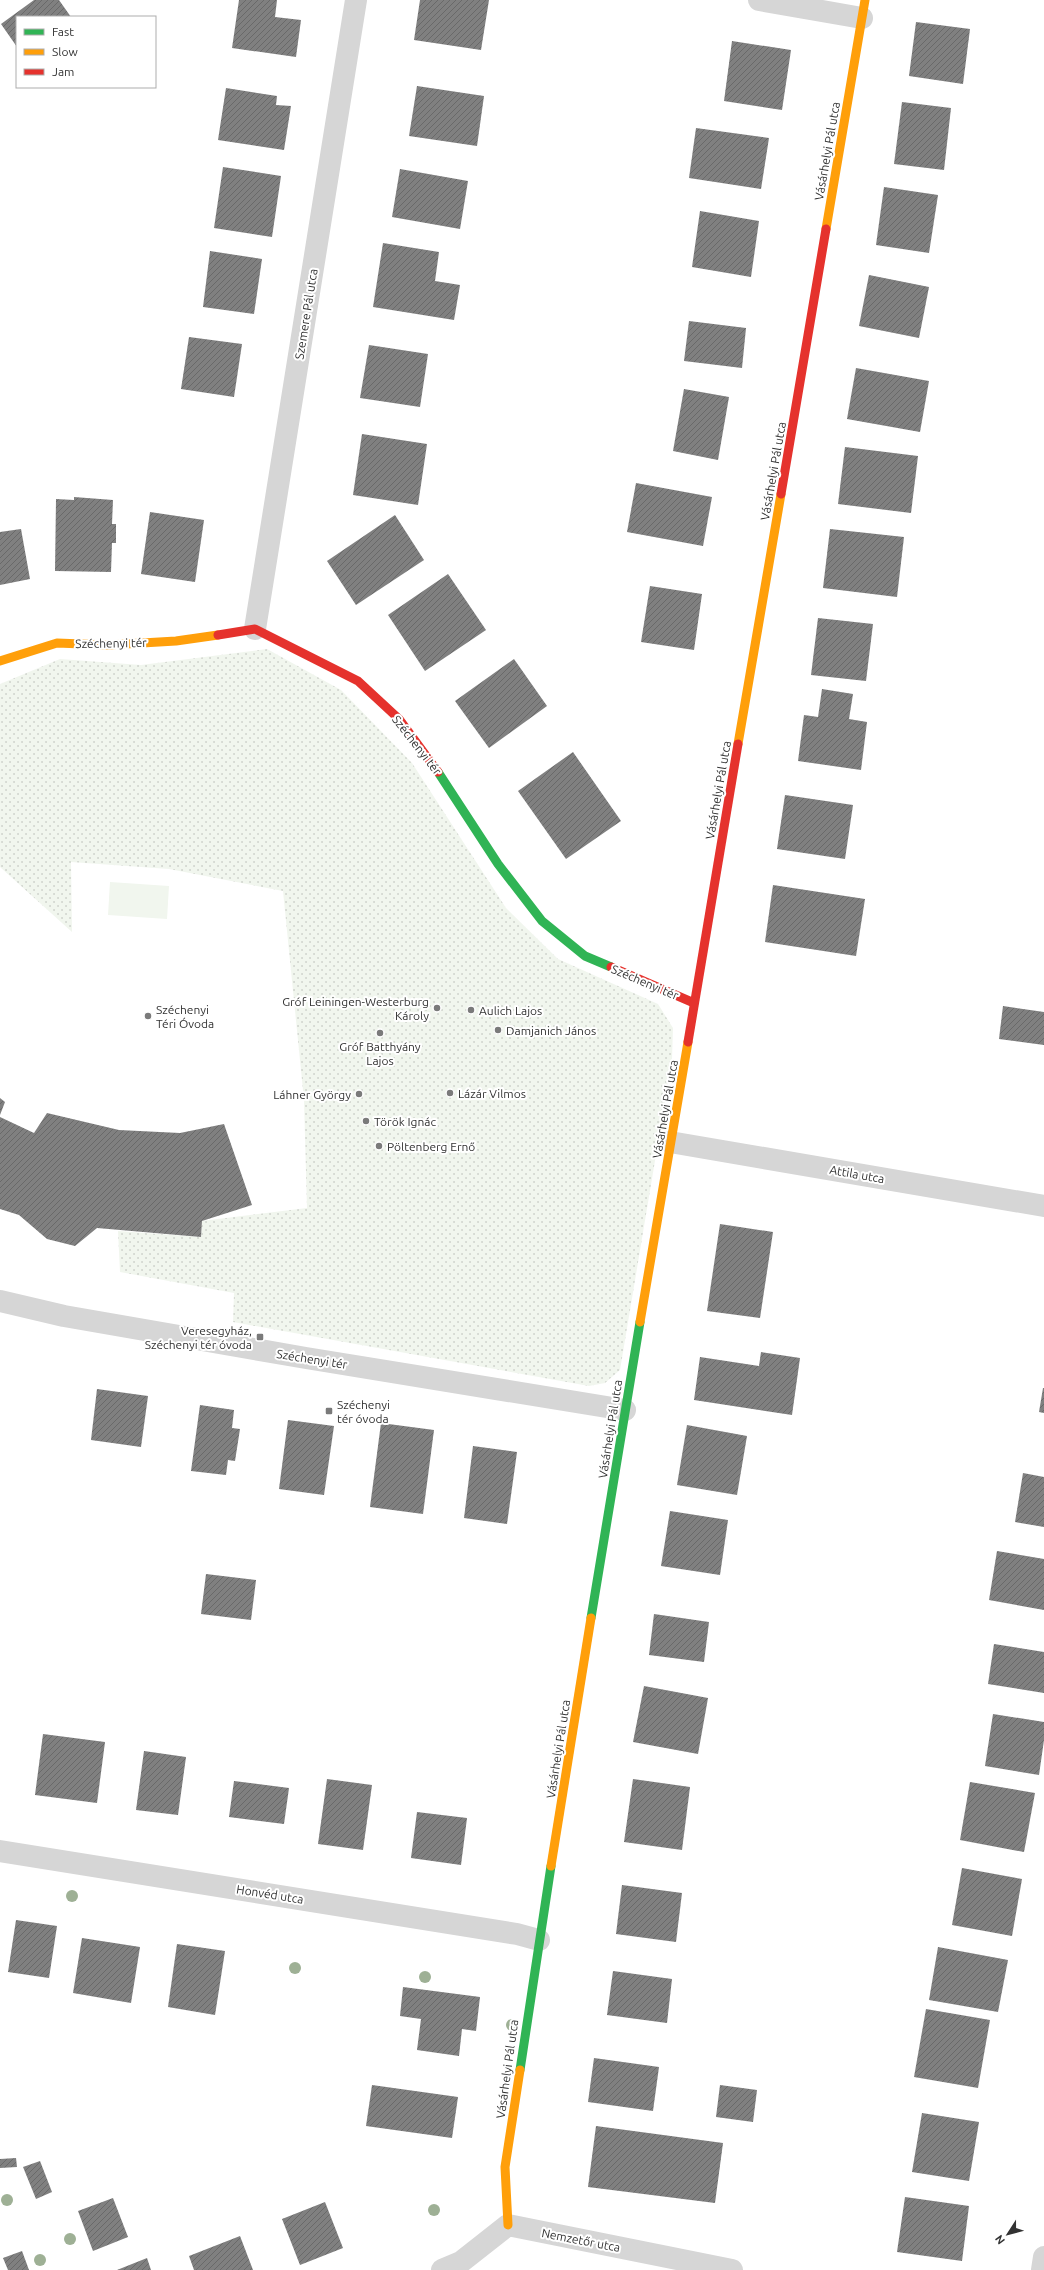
<svg xmlns="http://www.w3.org/2000/svg" width="1044" height="2270" viewBox="0 0 1044 2270" font-family="Ubuntu,sans-serif">
  <defs>
    <pattern id="grass-dots" width="8" height="8" patternUnits="userSpaceOnUse"><rect width="8" height="8" fill="#f1f6ee"/><path d="M2 2h.1M6 6h.1" fill="none" stroke="#cfd3cd" stroke-width="1.8" stroke-linecap="round"/></pattern>
    <pattern id="building-hatch" width="6" height="6" patternUnits="userSpaceOnUse"><rect width="6" height="6" fill="#808080"/><path d="M-1 1l2-2M0 6l6-6M5 7l2-2" fill="none" stroke="#696969"/></pattern>
  </defs>
  <rect width="100%" height="100%" fill="#fff"/>
  <polygon fill="url(#grass-dots)" points="267,649 341,690 412,763 506,908 558,959 658,1004 673,1028 672,1059 620,1370 605,1383 589,1386 233,1322 234,1293 120,1272 118,1231 201,1237 202,1221 307,1208 304,1100 283,891 169,869 71,862 72,932 0,867 0,684 60,659 141,665"/>
  <polygon fill="#f1f6ee" points="110,882 169,886 167,919 108,915"/>
  <g fill="url(#building-hatch)">
    <polygon points="34,0 59,0 71,17 17,17 17,47 1,24"/>
    <polygon points="239,0 277,0 275,17 301,20 296,57 232,48"/>
    <polygon points="420,0 489,0 481,50 414,40"/>
    <polygon points="916,22 970,29 963,84 909,76"/>
    <polygon points="732,41 791,50 782,110 724,101"/>
    <polygon points="417,86 484,96 477,146 409,136"/>
    <polygon points="226,88 277,96 276,105 291,106 284,150 218,140"/>
    <polygon points="902,102 951,108 944,170 894,164"/>
    <polygon points="696,128 769,138 761,189 689,178"/>
    <polygon points="223,167 281,176 272,237 214,228"/>
    <polygon points="400,169 468,181 460,229 392,217"/>
    <polygon points="884,187 938,195 929,253 876,245"/>
    <polygon points="700,211 759,221 751,277 692,267"/>
    <polygon points="383,243 439,252 435,281 460,285 454,320 373,307"/>
    <polygon points="210,251 262,259 254,314 203,307"/>
    <polygon points="869,275 929,287 919,338 859,326"/>
    <polygon points="689,321 746,328 742,368 684,361"/>
    <polygon points="189,337 242,344 234,397 181,389"/>
    <polygon points="369,345 428,354 420,407 360,398"/>
    <polygon points="856,368 929,381 920,432 847,419"/>
    <polygon points="684,389 729,397 718,460 673,451"/>
    <polygon points="362,434 427,444 418,505 353,495"/>
    <polygon points="845,447 918,456 911,513 838,504"/>
    <polygon points="636,483 712,497 703,546 627,532"/>
    <polygon points="74,497 113,500 112,524 116,524 116,543 112,543 111,572 55,571 56,499 74,500"/>
    <polygon points="150,512 204,520 195,582 141,574"/>
    <polygon points="395,515 424,560 356,605 327,561"/>
    <polygon points="21,529 30,579 0,585 0,532"/>
    <polygon points="830,529 904,537 897,597 823,588"/>
    <polygon points="448,574 486,630 425,671 388,615"/>
    <polygon points="650,586 702,594 694,650 641,642"/>
    <polygon points="818,618 873,624 866,681 811,675"/>
    <polygon points="514,659 547,706 489,748 455,701"/>
    <polygon points="822,689 853,694 849,719 867,722 861,770 798,761 804,715 818,717"/>
    <polygon points="573,752 621,821 566,859 518,791"/>
    <polygon points="785,795 853,805 845,859 777,849"/>
    <polygon points="773,885 865,899 856,956 765,942"/>
    <polygon points="1003,1006 1044,1012 1044,1045 999,1039"/>
    <polygon points="0,1098 5,1102 0,1115"/>
    <polygon points="47,1113 119,1130 180,1133 224,1124 252,1205 202,1221 201,1237 97,1228 75,1246 47,1239 19,1215 0,1209 0,1117 34,1133"/>
    <polygon points="720,1224 773,1232 760,1318 707,1311"/>
    <polygon points="761,1352 800,1358 792,1415 694,1400 700,1357 759,1366"/>
    <polygon points="1043,1388 1044,1388 1044,1413 1039,1412"/>
    <polygon points="97,1389 148,1396 141,1447 91,1440"/>
    <polygon points="200,1405 234,1410 232,1428 240,1429 235,1461 228,1460 226,1475 191,1471"/>
    <polygon points="288,1420 334,1426 324,1495 279,1489"/>
    <polygon points="381,1423 434,1430 423,1514 370,1507"/>
    <polygon points="687,1425 747,1436 737,1495 677,1485"/>
    <polygon points="473,1446 517,1452 507,1524 464,1518"/>
    <polygon points="1023,1473 1044,1477 1044,1527 1015,1522"/>
    <polygon points="670,1511 728,1520 720,1575 661,1566"/>
    <polygon points="997,1551 1044,1559 1044,1610 989,1600"/>
    <polygon points="206,1574 256,1580 251,1620 201,1614"/>
    <polygon points="654,1614 709,1622 704,1662 649,1655"/>
    <polygon points="994,1644 1044,1652 1044,1693 988,1684"/>
    <polygon points="644,1686 708,1698 698,1754 633,1742"/>
    <polygon points="993,1714 1044,1722 1044,1740 1039,1775 985,1766"/>
    <polygon points="43,1734 105,1742 97,1803 35,1795"/>
    <polygon points="144,1751 186,1757 178,1815 136,1810"/>
    <polygon points="327,1779 372,1785 363,1850 318,1844"/>
    <polygon points="633,1779 690,1787 682,1850 624,1842"/>
    <polygon points="234,1781 289,1788 284,1824 229,1817"/>
    <polygon points="970,1782 1035,1793 1024,1852 960,1840"/>
    <polygon points="417,1812 467,1818 461,1865 411,1858"/>
    <polygon points="962,1868 1022,1879 1012,1936 952,1925"/>
    <polygon points="622,1885 682,1893 676,1942 616,1934"/>
    <polygon points="16,1920 57,1926 49,1978 8,1972"/>
    <polygon points="82,1938 140,1947 131,2003 73,1993"/>
    <polygon points="177,1944 225,1951 215,2015 168,2007"/>
    <polygon points="938,1947 1008,1960 998,2012 929,2000"/>
    <polygon points="613,1971 672,1979 667,2023 607,2015"/>
    <polygon points="403,1987 480,1997 476,2031 462,2029 459,2056 417,2050 421,2019 400,2016"/>
    <polygon points="926,2009 990,2020 978,2088 914,2077"/>
    <polygon points="594,2058 659,2067 653,2111 588,2102"/>
    <polygon points="372,2085 458,2097 452,2138 366,2126"/>
    <polygon points="720,2085 757,2090 753,2122 716,2117"/>
    <polygon points="922,2113 979,2122 969,2181 912,2172"/>
    <polygon points="596,2126 723,2143 715,2203 588,2187"/>
    <polygon points="16,2158 17,2167 0,2168 0,2159"/>
    <polygon points="40,2161 52,2192 36,2199 23,2167"/>
    <polygon points="905,2197 969,2206 962,2261 897,2252"/>
    <polygon points="113,2198 128,2237 93,2251 78,2211"/>
    <polygon points="325,2202 343,2248 300,2265 282,2219"/>
    <polygon points="240,2236 253,2270 194,2270 189,2256"/>
    <polygon points="22,2251 29,2270 8,2270 3,2258"/>
    <polygon points="147,2258 151,2270 117,2270"/>
  </g>
  <g fill="none" stroke-linecap="round" stroke-linejoin="round">
    <g stroke="#d6d6d6" stroke-width="22">
      <polyline points="759,0 862,18"/>
      <polyline points="255,629 356,0"/>
      <polyline points="670,1142 1044,1206"/>
      <polyline points="0,1301 64,1316 306,1358 625,1410"/>
      <polyline points="0,1851 517,1934 539,1940"/>
      <polyline points="442,2270 461,2262 508,2225 732,2270"/>
      <polyline points="1042,2270 1044,2257"/>
    </g>
    <g stroke="#30b455" stroke-width="9">
      <polyline points="438,772 498,864 542,921 585,956 611,967"/>
      <polyline points="591,1618 640,1322"/>
      <polyline points="520,2070 551,1866"/>
    </g>
    <g stroke="#ff9f0a" stroke-width="9">
      <polyline points="826,229 865,0"/>
      <polyline points="0,661 57,643 108,645 176,641 218,635"/>
      <polyline points="738,744 781,494"/>
      <polyline points="640,1322 688,1042"/>
      <polyline points="551,1866 591,1618"/>
      <polyline points="508,2225 505,2167 520,2070"/>
    </g>
    <g stroke="#e5322d" stroke-width="9">
      <polyline points="781,494 826,229"/>
      <polyline points="218,635 255,629 358,681 399,719 438,772"/>
      <polyline points="611,967 694,1003"/>
      <polyline points="688,1042 738,744"/>
    </g>
  </g>
  <g fill="#9eb095">
    <circle cx="72" cy="1896" r="6"/>
    <circle cx="295" cy="1968" r="6"/>
    <circle cx="425" cy="1977" r="6"/>
    <circle cx="512" cy="2025" r="6"/>
    <circle cx="7" cy="2200" r="6"/>
    <circle cx="434" cy="2210" r="6"/>
    <circle cx="70" cy="2239" r="6"/>
    <circle cx="40" cy="2260" r="6"/>
  </g>
  <g fill="#7a7a7a" stroke="#fff" stroke-width="1.5">
    <circle cx="437" cy="1008" r="4"/>
    <circle cx="471" cy="1010" r="4"/>
    <circle cx="148" cy="1016" r="4"/>
    <circle cx="498" cy="1030" r="4"/>
    <circle cx="380" cy="1033" r="4"/>
    <circle cx="450" cy="1093" r="4"/>
    <circle cx="359" cy="1094" r="4"/>
    <circle cx="366" cy="1121" r="4"/>
    <circle cx="379" cy="1146" r="4"/>
    <rect x="256" y="1333" width="8" height="8" rx="2"/>
    <rect x="325" y="1407" width="8" height="8" rx="2"/>
  </g>
  <g text-anchor="middle" dominant-baseline="central" stroke-width="4" stroke-linejoin="round" paint-order="stroke">
    <g font-size="12" fill="#323232" stroke="#fff">
      <text transform="translate(827 151) rotate(-80)">Vásárhelyi Pál utca</text>
      <text transform="translate(306 314) rotate(-81)">Szemere Pál utca</text>
      <text transform="translate(773 471) rotate(-80)">Vásárhelyi Pál utca</text>
      <text transform="translate(111 643) rotate(-1)">Széchenyi tér</text>
      <text transform="translate(417 745) rotate(52)">Széchenyi tér</text>
      <text transform="translate(718 790) rotate(-80)">Vásárhelyi Pál utca</text>
      <text transform="translate(645 982) rotate(23)">Széchenyi tér</text>
      <text transform="translate(665 1109) rotate(-80)">Vásárhelyi Pál utca</text>
      <text transform="translate(857 1174) rotate(10)">Attila utca</text>
      <text transform="translate(312 1359) rotate(9)">Széchenyi tér</text>
      <text transform="translate(610 1429) rotate(-81)">Vásárhelyi Pál utca</text>
      <text transform="translate(558 1749) rotate(-81)">Vásárhelyi Pál utca</text>
      <text transform="translate(270 1894) rotate(9)">Honvéd utca</text>
      <text transform="translate(507 2069) rotate(-82)">Vásárhelyi Pál utca</text>
      <text transform="translate(581 2240) rotate(11)">Nemzetőr utca</text>
    </g>
    <g font-size="12" fill="#323232" stroke="#fff" text-anchor="start">
      <text x="429" y="1001" text-anchor="end">Gróf Leiningen-Westerburg<tspan x="429" dy="14">Károly</tspan></text>
      <text x="156" y="1009">Széchenyi<tspan x="156" dy="14">Téri Óvoda</tspan></text>
      <text x="479" y="1010">Aulich Lajos</text>
      <text x="506" y="1030">Damjanich János</text>
      <text x="380" y="1046" text-anchor="middle">Gróf Batthyány<tspan x="380" dy="14">Lajos</tspan></text>
      <text x="458" y="1093">Lázár Vilmos</text>
      <text x="351" y="1094" text-anchor="end">Láhner György</text>
      <text x="374" y="1121">Török Ignác</text>
      <text x="387" y="1146">Pöltenberg Ernő</text>
      <text x="252" y="1330" text-anchor="end">Veresegyház,<tspan x="252" dy="14">Széchenyi tér óvoda</tspan></text>
      <text x="337" y="1404">Széchenyi<tspan x="337" dy="14">tér óvoda</tspan></text>
    </g>
  </g>
  <rect x="16" y="16" width="140" height="72" fill="#ffffff" stroke="#adadad"/>
  <rect x="24" y="29" width="20" height="6" fill="#30b455" stroke="#adadad"/>
  <text x="52" y="36" font-size="12" fill="#323232">Fast</text>
  <rect x="24" y="49" width="20" height="6" fill="#ff9f0a" stroke="#adadad"/>
  <text x="52" y="56" font-size="12" fill="#323232">Slow</text>
  <rect x="24" y="69" width="20" height="6" fill="#e5322d" stroke="#adadad"/>
  <text x="52" y="76" font-size="12" fill="#323232">Jam</text>
  <g transform="translate(1008 2234) rotate(234)" stroke="#ffffff" stroke-width="3" paint-order="stroke">
  <path d="M0-3L7 15L0 10L-7 15Z" fill="#323232"/>
  <text y="-6" font-size="11" font-weight="bold" text-anchor="middle" fill="#323232">N</text>
  </g>
</svg>
